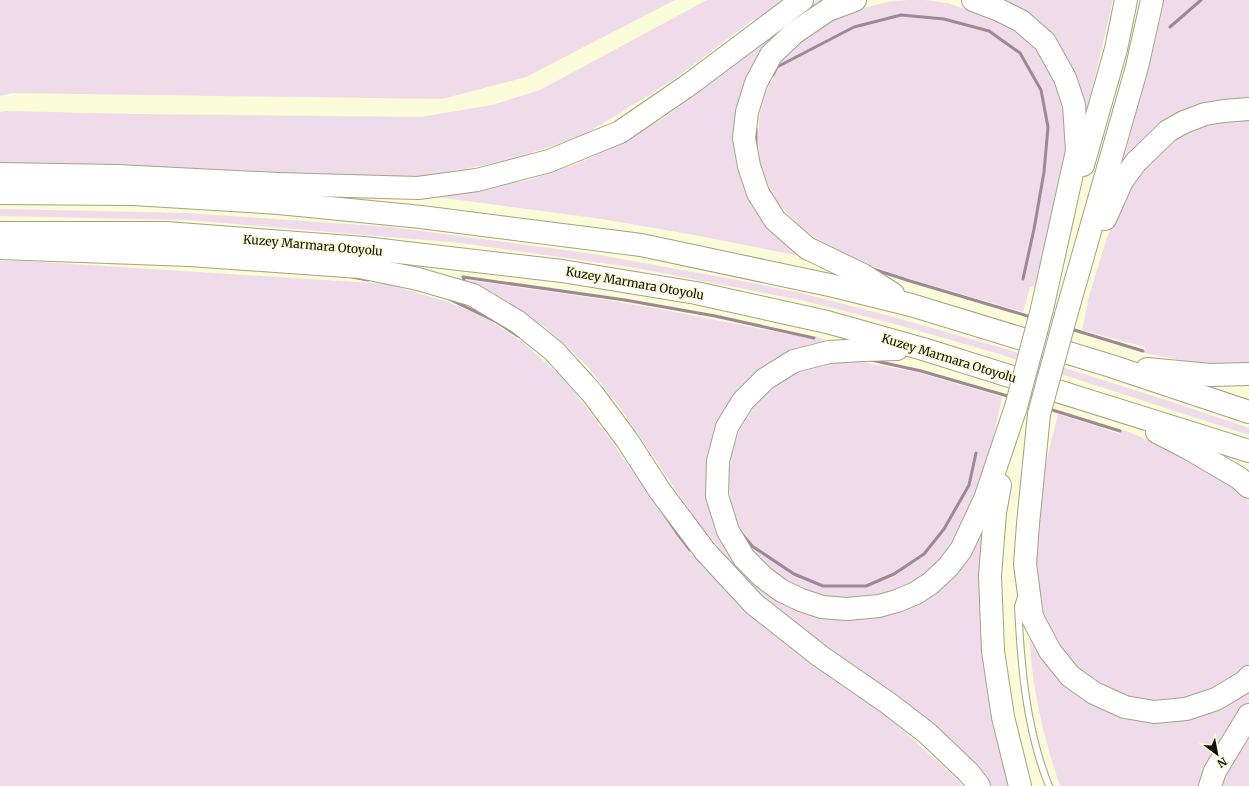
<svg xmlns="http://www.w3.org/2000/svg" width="1249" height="786" viewBox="0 0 1249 786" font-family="Merriweather,serif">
  <rect width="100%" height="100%" fill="#fafbd8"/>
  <g fill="#f0dbeb">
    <polygon points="0,0 675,0 526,77 442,99 13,93 0,96"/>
    <polygon points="707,0 787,0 758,23 754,19 673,80 584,135 510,160 413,179 192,168 0,165 0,112 6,111 134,114 421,117 492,105 540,90"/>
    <polygon points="817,0 836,0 782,37 737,156 815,261 799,260 800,256 694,235 602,219 437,197 529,180 582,162 664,118 761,46 758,43"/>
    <polygon points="908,0 925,0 947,3 984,15 1010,26 1031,44 1046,65 1059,92 1065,123 1067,152 1046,244 1034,286 1030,287 1023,312 903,277 859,261 825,244 802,229 779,204 765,178 759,159 758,132 760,112 767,90 778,69 781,62 791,49 819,26 852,11 887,2"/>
    <polygon points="996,0 1113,0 1081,136 1072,77"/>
    <polygon points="1164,0 1249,0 1249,103 1230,103 1121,171 1160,20"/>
    <path d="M1249,119v246l-7,2 -46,-4 -52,-10 1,-6 -63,-17 6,-27h-1c16,-51 29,-110 67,-149 10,-10 39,-26 53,-31 9,-3 31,-3 42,-4z"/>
    <polygon points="0,209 187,213 391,227 594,254 743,281 801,293 897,318 999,347 1172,402 1249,428 1249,435 996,353 895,324 801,300 636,268 461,243 189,220 0,216"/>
    <polygon points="0,261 26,261 387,284 445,301 485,317 525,344 568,383 609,438 692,556 695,556 734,600 769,629 879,709 959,781 962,786 0,786"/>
    <polygon points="467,280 594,298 664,310 813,339 815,336 834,343 808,348 808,345 788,354 766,365 736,391 719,418 709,448 706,476 710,513 713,522 717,522 767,591 767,594 801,610 833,617 966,560 984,530 981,612 990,709 1001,757 1010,786 990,786 959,748 925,717 790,622 736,575 740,572 699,524 619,406 587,366 548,329 506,301 467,282"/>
    <polygon points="857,361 916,372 1002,397 987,466 953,549 936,568 916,581 890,594 855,601 823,598 788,587 757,559 739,529 731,503 728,474 733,448 738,434 754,407 774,386 789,377 808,368 833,363"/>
    <polygon points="1058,414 1120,434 1121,429 1175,451 1246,495 1249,498 1249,666 1236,679 1208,694 1170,705 1140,702 1078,675 1041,620 1030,560 1037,501"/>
    <path d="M1029,622l18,37 87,57 115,-31v19l-22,33 -22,49h-145c-13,-38 -23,-77 -28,-118 -2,-15 -2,-31 -3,-46z"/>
    <polygon points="1249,731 1249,786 1220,786 1240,744"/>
  </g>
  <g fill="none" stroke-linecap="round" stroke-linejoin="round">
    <g stroke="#9f8896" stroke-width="3">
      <polyline points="1170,27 1201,0"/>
      <polyline points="773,75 777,67 854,27 901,15 944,19 989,31 1020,53 1041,90 1048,127 1044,172 1034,229 1023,279"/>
      <polyline points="756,129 756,147"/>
      <polyline points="873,269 910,281 1031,317"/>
      <polyline points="352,277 368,280"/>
      <polyline points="465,283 463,277 625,300 715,316 814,338"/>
      <polyline points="449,299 497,322 518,336"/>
      <polyline points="1071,329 1143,351"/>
      <polyline points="871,360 921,371 1011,397"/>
      <polyline points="577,361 591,376"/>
      <polyline points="1049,409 1120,431"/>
      <polyline points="664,514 677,533 690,550"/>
      <polyline points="742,534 752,546 794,574 823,586 866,586 894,574 924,554 944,529 969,485 976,453"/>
    </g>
    <g stroke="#a3a383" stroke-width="8">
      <path id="service" d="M1022,594l-4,12c3,60 8,123 31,180"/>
    </g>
    <g stroke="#a3a383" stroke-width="24">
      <g id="motorway">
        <polyline points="855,0 828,10 794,33 771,55 756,83 747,112 744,138 749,166 758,193 775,220 807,248 863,275 893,294"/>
        <polyline points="973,0 999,10 1021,21 1045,42 1065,78 1074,105 1077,151 1042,309"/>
        <polyline points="1083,165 1116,49 1126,0"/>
        <polyline points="0,174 117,176 278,184 418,188 477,180 549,161 620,132 690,84 802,0"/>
        <polyline points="0,193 133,194 279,203 421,217 641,245 834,286 911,305 1111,366 1249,412"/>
        <polyline points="1105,219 1122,181 1136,162 1168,131 1184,122 1205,114 1224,111 1249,109"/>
        <polyline points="0,233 166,233 364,248 562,271 696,293 827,322 923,349 1249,451"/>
        <polyline points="0,248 190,255 360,267 418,279 473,295 518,322 554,351 592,393 627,440 660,491 705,551 754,604 820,656 888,703 927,733 969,773 979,786"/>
        <polyline points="1066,315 1137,67 1152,0"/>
        <polyline points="897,349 863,350 829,352 794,361 765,379 743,401 727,427 718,461 717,496 728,531 744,558 763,577 782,591 801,600 822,607 847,609 879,606 897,601 916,593 931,583 948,567 961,550 985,499 1016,407"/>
        <polyline points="1147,369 1210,375 1249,374"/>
        <polyline points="1039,414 1028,524 1025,564 1032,617 1050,651 1070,676 1094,693 1125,707 1154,712 1186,709 1216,699 1246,681 1249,677"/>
        <polyline points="1157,432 1188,448 1239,478 1249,487"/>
        <polyline points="1000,485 995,513 990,576 993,651 1003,717 1020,786"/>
        <polyline points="1210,786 1215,771 1249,715"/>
      </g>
    </g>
    <use href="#service" stroke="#fff" stroke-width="6"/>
    <use href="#motorway" stroke="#fff" stroke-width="22"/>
    <g stroke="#a3a383" stroke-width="24" stroke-linecap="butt">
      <g id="motorway-bridge">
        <polyline points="1016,407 1042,309"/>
        <polyline points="1039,414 1066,315"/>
      </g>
    </g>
    <use href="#motorway-bridge" stroke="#fff" stroke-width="22"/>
  </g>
  <g text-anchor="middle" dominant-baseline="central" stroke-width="3.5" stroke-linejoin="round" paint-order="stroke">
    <g font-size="12" fill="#0f0f04" stroke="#fafbd8">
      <text transform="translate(313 245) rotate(5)">Kuzey Marmara Otoyolu</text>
      <text transform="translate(635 283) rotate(10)">Kuzey Marmara Otoyolu</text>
      <text transform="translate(949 358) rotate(17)">Kuzey Marmara Otoyolu</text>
    </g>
  </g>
  <g transform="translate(1217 754) rotate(148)" stroke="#fafbd8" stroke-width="3" paint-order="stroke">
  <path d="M0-3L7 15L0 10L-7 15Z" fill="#0f0f04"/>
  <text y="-6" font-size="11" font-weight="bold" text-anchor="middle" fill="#0f0f04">N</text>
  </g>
</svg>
